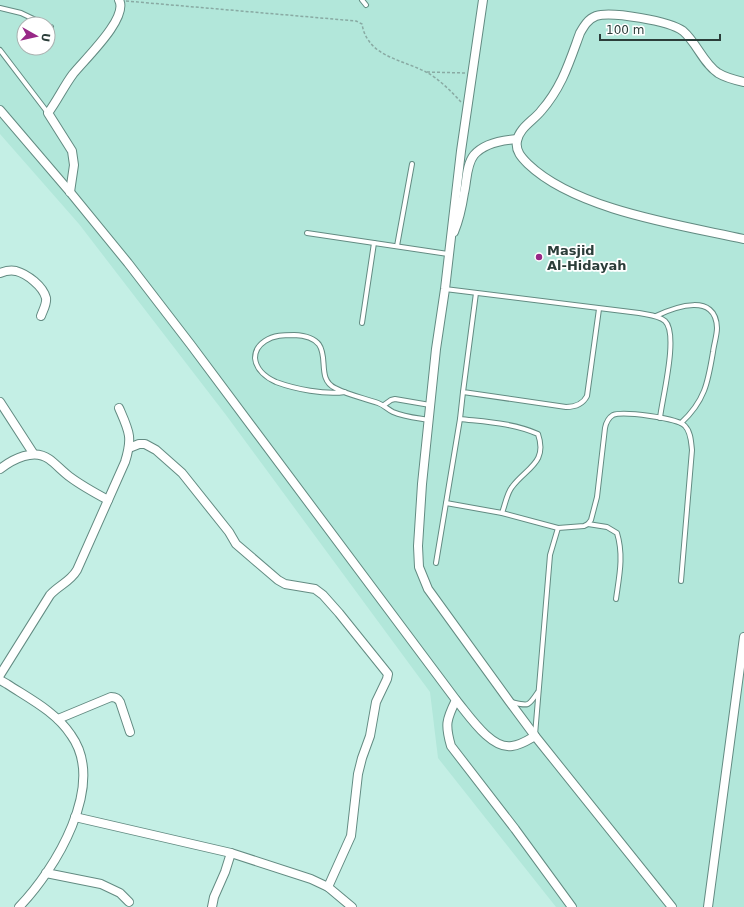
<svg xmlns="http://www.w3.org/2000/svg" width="744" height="907" viewBox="0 0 744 907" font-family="'DejaVu Sans',sans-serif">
  <rect width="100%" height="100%" fill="#c4efe5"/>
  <path fill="#b2e7da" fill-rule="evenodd" d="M0,0h744v907h-188l-118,-149 -8,-66 -204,-277 -147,-191 -79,-90zM24,24h24v24h-24z"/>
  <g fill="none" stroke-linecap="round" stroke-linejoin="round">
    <g stroke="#638b82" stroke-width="6">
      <g id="service">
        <polyline points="362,0 366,5"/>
        <polyline points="0,8 21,13 44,24"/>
        <polyline points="48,26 51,27"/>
        <polyline points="0,50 48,113"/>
        <polyline points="307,233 448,254"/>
        <polyline points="397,246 412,164"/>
        <path d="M445,289l194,24c9,2 19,2 26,8 14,13 -3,78 -5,97"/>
        <path d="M476,293l-13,99 103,15c9,0 17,-3 21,-11l12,-87"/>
        <path d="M656,316c19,-9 60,-24 61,12 0,7 -3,16 -4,24 -5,30 -8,49 -32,71"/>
        <polyline points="362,323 374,243"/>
        <path d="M345,392c-20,3 -50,-3 -69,-10 -9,-4 -20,-12 -21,-24 0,-8 4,-13 10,-17 9,-6 19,-6 29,-6 48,2 16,41 41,53 13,7 29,10 43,15 6,2 9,6 15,9 11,5 24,6 36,8"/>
        <polyline points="384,405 391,400 395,399 430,405"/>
        <path d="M460,419c27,3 53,4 78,15 10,29 -12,34 -26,53 -5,6 -7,18 -10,26"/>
        <polyline points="446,503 502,513 558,528"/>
        <path d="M588,524l19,3 10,6c7,23 2,44 -1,66"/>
        <polyline points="436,563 460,419 463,392"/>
        <path d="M511,702c18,4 17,5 27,-10"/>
        <path d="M535,735l15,-180 8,-27 26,-2 4,-2 3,-4 6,-23 8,-69c1,-5 3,-10 8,-13 10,-4 65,3 72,11 6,6 6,16 7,24l-11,131"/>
      </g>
    </g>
    <g stroke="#638b82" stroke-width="10">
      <g id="minor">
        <polyline points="483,0 461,151 445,289 436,349 422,484 418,546 419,567 428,589 509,701 535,736 672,907"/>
        <path d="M744,82c-9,-2 -18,-4 -26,-9 -15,-10 -21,-30 -35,-42 -13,-10 -72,-20 -87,-15 -8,3 -12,10 -16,17 -11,30 -18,54 -39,78 -8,10 -22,17 -24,30 -2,10 5,17 11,23 48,46 152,61 216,75"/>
        <path d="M0,110l70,82 58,71 63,82 265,355c12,14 35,50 56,46 9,-1 16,-6 23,-10"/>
        <path d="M70,192l4,-27 -2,-14 -24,-38c9,-12 16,-27 25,-39 11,-14 56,-56 46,-74"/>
        <path d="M454,232c5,-12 8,-26 10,-39 3,-12 2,-28 10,-38 10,-12 29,-15 43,-16"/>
        <path d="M0,273c5,-2 11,-3 16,-2 11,3 27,15 30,27 1,6 -3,12 -5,18"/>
        <polyline points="0,402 33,453"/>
        <polyline points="129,448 139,444 145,444 156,450 182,473 229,532 236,544 278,580 285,584 315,589 323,595 339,613 388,674 387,679 376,702 370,736 362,758 358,774 351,836 328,887"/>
        <path d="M0,469c13,-10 34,-21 49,-10 7,5 14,13 21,18 12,9 25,16 38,23"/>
        <path d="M0,675l50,-80c9,-10 20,-13 27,-25l48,-108c8,-25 4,-31 -6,-54"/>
        <path d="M0,680l7,4c23,15 49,28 64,51 36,50 -16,135 -52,172"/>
        <path d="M456,700c-10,20 -11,25 -5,46l64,83 57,78"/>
        <path d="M58,719l53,-22c4,0 7,1 9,5l10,30"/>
        <polyline points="75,817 231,853 311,879 328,887 352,907"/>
        <polyline points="46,873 101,884 120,893 129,902"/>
        <polyline points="212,907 214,897 225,872 231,853"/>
        <polyline points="708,907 744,637"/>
      </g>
    </g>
    <g stroke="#89aaa3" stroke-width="1.5" stroke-dasharray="3 2" stroke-linecap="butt">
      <path d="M126,1l230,20 6,3c1,6 3,12 7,17 10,16 40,22 57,31 12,6 26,20 35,30"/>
      <polyline points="427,72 465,73"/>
    </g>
    <use href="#service" stroke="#fff" stroke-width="4"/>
    <use href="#minor" stroke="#fff" stroke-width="8"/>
  </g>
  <circle fill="#982887" stroke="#fff" stroke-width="1.5" cx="539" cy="257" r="4"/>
  <g text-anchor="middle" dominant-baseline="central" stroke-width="3.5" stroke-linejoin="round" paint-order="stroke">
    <g font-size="13" font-weight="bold" fill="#2b3d39" stroke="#fff" text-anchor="start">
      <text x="547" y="250">Masjid<tspan x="547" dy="15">Al-Hidayah</tspan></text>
    </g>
  </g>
  <g transform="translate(36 36) rotate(98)"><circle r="19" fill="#ffffff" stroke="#aab1b0"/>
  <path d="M0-3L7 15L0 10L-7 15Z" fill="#982887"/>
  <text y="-6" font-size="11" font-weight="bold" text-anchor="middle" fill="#2b3d39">U</text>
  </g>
  <path d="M600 34v6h120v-6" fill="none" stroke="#2b3d39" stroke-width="2"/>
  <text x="606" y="34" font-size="12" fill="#2b3d39" stroke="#ffffff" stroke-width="3" paint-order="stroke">100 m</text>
</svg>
